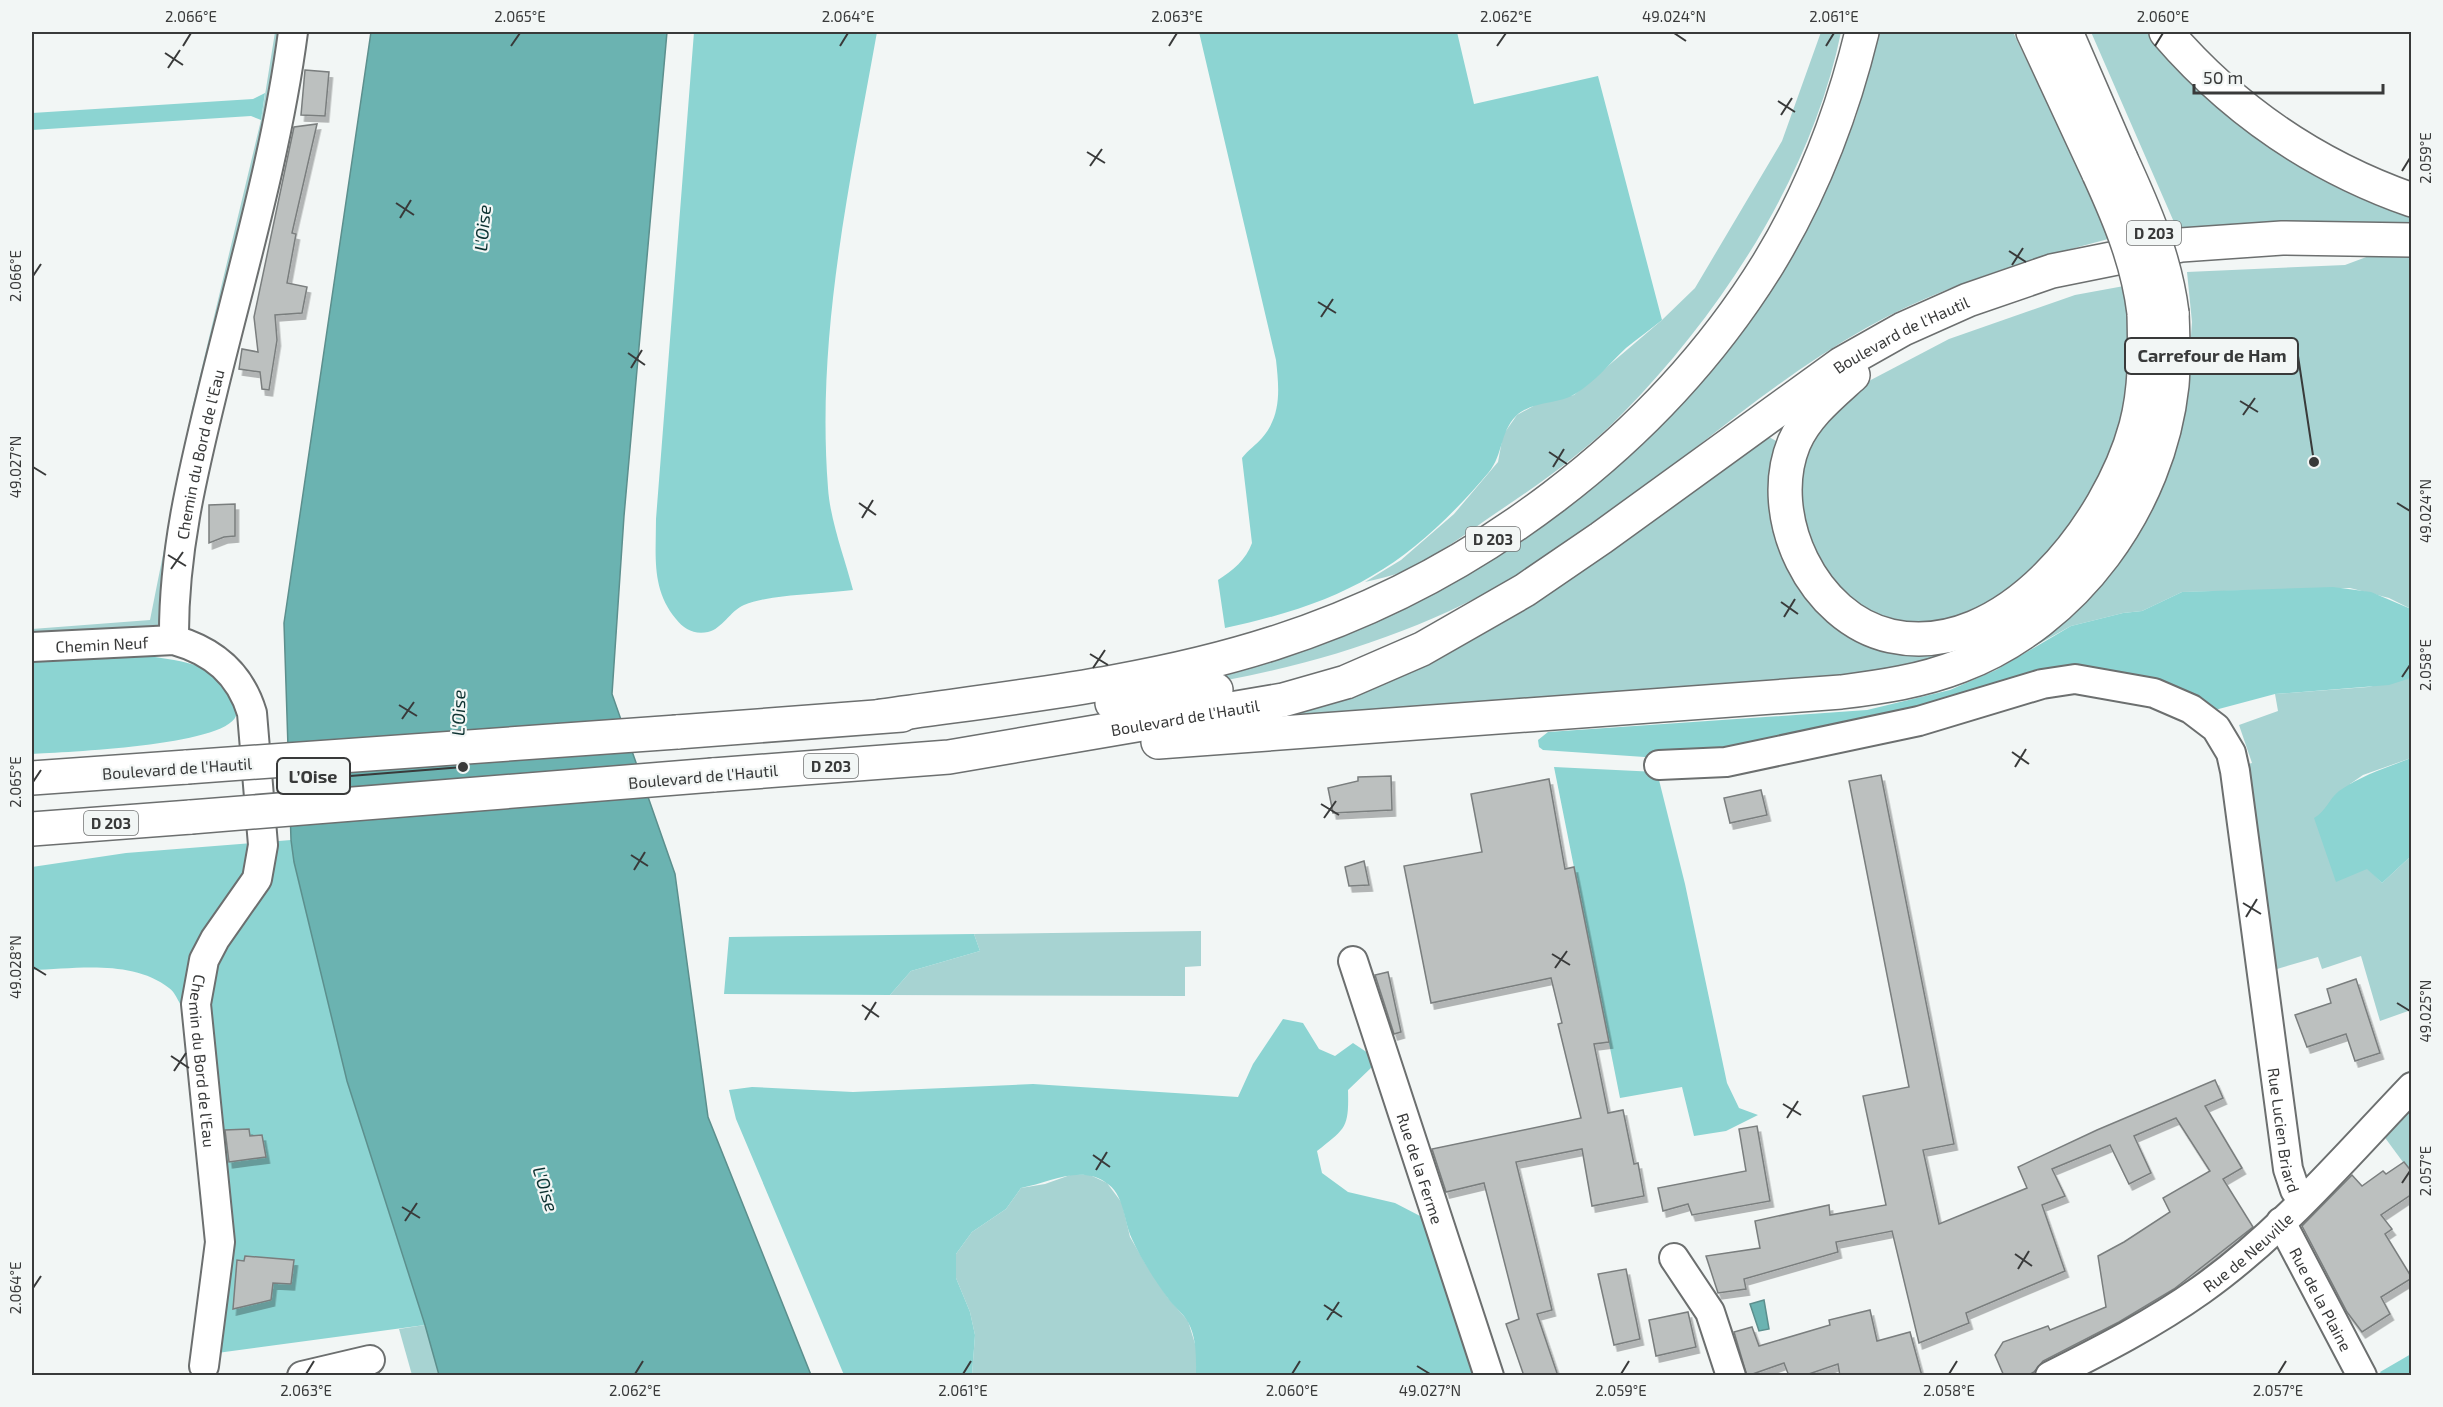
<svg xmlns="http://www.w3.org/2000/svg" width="2443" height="1407" viewBox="0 0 2443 1407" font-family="'Exo 2',sans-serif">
  <defs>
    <filter id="shadow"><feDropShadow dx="3.5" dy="6" stdDeviation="0" flood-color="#0004"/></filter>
  </defs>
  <rect width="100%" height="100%" fill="#f2f6f5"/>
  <g fill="#a7d3d2">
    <polygon points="275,32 285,32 163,619 157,626 146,630 32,638 32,629 150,620 192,409 261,120"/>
    <path d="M1821,32h20c-28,140 -118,279 -217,380 -38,39 -83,71 -128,101 -29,20 -60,43 -92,58 -12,5 -26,8 -39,11l36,-22 53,-46 44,-52 5,-27 14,-20 22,-12 35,-8 88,-75 33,-32 87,-147z"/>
    <path d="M1879,32h134l99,206c-84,22 -170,47 -246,90 -121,68 -220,170 -338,241 -106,65 -225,100 -346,119l154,-54 355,-241 57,-72 69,-114 18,-37 21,-53z"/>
    <path d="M2091,32h55c55,61 111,117 188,151 25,11 52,19 77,29v12c-78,-2 -156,-3 -234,5z"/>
    <polygon points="2369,256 2411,257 2411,609 2389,598 2350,588 2182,592 2142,611 2123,613 2071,626 2031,648 2072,611 2189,363 2192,322 2187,272 2345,265"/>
    <polygon points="2124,286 2129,320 2130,366 2126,408 2109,465 2056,548 2002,596 1945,621 1918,625 1888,620 1854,603 1824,574 1801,516 1801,470 1814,430 1867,382 1949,339 2075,295"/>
    <polygon points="1767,436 1780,443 1803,588 1957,651 1892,672 1290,719 1288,708 1469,641 1515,615 1603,557"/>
    <polygon points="2411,678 2411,758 2363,775 2350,784 2368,869 2382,883 2411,856 2411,1010 2380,1021 2361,956 2322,969 2318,957 2277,969 2244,765 2252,763 2239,725 2278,711 2275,694 2368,687"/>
    <polygon points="1201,931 1201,966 1185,967 1185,996 890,995 911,971 980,951 974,934"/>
    <polygon points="2411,1107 2411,1173 2383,1135"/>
    <polygon points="1073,1174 1090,1175 1107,1183 1122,1203 1130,1237 1145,1263 1168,1298 1188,1321 1196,1347 1196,1375 972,1375 975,1335 970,1312 956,1278 956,1254 972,1232 1006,1209 1021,1188 1045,1184"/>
    <polygon points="425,1325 439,1375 412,1375 399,1329"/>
  </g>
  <g fill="#8cd4d2">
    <path d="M694,32h183c-27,151 -61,302 -49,456 2,32 17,71 25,102 -30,4 -82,4 -109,15 -14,6 -22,24 -36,27 -14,3 -24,-3 -32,-13 -25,-30 -20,-63 -20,-100z"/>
    <path d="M1199,32h258l17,72 124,-28 64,244c-11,9 -24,18 -36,28 -16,15 -31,34 -51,46 -17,11 -42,6 -59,22 -16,16 -13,39 -27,56 -80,94 -142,130 -264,156l-7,-48c15,-10 28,-20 34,-37l-10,-85c6,-8 14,-13 20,-20 20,-23 17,-50 14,-78z"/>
    <polygon points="265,93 261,120 251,116 32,130 32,113 253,99"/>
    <polygon points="2333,587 2371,592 2411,609 2411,678 2389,685 2275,694 2215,710 2138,676 2103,669 2069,668 1998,689 1725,754 1659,758 1543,750 1539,747 1538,740 1548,732 1867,710 1950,690 1996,670 2071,626 2123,613 2142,611 2182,592"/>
    <path d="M143,655c31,6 73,6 87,39 3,6 8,15 6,22 -12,30 -172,36 -204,38v-95z"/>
    <path d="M2411,758v98l-29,27 -15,-14 -31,13 -22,-64c12,-7 15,-19 25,-27 23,-16 47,-23 72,-33z"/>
    <polygon points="1554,767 1657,772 1685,884 1727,1083 1739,1108 1758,1115 1726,1131 1694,1136 1682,1087 1620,1098"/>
    <path d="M291,840l3,22 53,219 78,244 -230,31 16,-124 -29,-225c-4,-6 -7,-15 -13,-19 -37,-29 -94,-19 -137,-18v-103l94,-14z"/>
    <polygon points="974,934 980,951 911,971 890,995 724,994 729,937"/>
    <path d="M1283,1019l20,4 16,26 16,7 18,-13 15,10 4,14 -24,23c1,38 -2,38 -31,61l5,22 26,19 47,11 27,14 55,158h-281c0,-18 1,-36 -8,-53 -5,-9 -15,-16 -21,-25 -13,-18 -26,-38 -35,-58 -9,-19 -7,-45 -27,-57 -26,-17 -56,1 -84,6l-15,21 -34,23 -16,22v24l14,34 5,23 -3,40h-128l-108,-256 -7,-29 23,-3 101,5 180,-8 205,13 15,-33z"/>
    <polygon points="2411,1354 2411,1375 2382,1375 2380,1372"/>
  </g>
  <g fill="#6bb3b1" stroke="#5c8f8d" stroke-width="1.5">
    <polygon points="371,32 667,32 624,516 612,694 675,874 708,1117 811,1375 439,1375 425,1325 347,1081 294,862 291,840 284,623"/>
    <polygon points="1764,1300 1769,1329 1759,1331 1750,1304"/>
  </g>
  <g fill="#bcc0bf" stroke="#7a7e7e" stroke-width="1.5" filter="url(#shadow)">
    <polygon points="305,70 329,72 325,116 301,115"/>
    <polygon points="317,124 292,233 296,234 287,283 307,287 302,313 275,315 277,340 269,390 262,389 260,372 239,369 242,349 258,352 254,317 294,127"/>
    <polygon points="235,504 235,536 224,537 209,543 209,505"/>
    <polygon points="1881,775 1954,1144 1923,1150 1939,1224 2027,1188 2018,1167 2097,1130 2215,1080 2223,1098 2205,1106 2242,1168 2223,1179 2253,1227 2174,1289 2119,1322 2043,1361 2034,1372 2027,1376 2004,1376 1995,1355 2003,1342 2048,1326 2050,1330 2106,1307 2098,1256 2124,1242 2170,1212 2163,1198 2210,1171 2176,1118 2134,1136 2151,1173 2129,1184 2110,1145 2052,1169 2065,1196 2042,1205 2065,1271 1966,1313 1969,1323 1919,1343 1892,1231 1836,1242 1838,1252 1744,1279 1746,1289 1718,1293 1706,1256 1760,1248 1755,1221 1829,1205 1830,1215 1886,1205 1863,1096 1909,1087 1849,781"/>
    <polygon points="1391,776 1392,810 1333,813 1328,788 1358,781 1358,777"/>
    <polygon points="1549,779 1565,869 1574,867 1609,1042 1594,1044 1608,1113 1623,1110 1634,1164 1638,1163 1644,1196 1592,1206 1582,1149 1516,1162 1552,1310 1537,1314 1558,1376 1524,1376 1506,1324 1519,1319 1484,1183 1446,1192 1432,1149 1581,1118 1558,1024 1562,1023 1551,978 1431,1003 1404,866 1482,852 1471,794"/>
    <polygon points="1761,790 1767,815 1730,823 1724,798"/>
    <polygon points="1364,861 1369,885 1349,886 1345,867"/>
    <polygon points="1388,972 1401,1032 1394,1034 1375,975"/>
    <polygon points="2356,979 2380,1053 2355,1061 2346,1034 2307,1047 2295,1015 2331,1003 2327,989"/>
    <polygon points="1757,1126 1770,1201 1692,1215 1688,1204 1663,1211 1658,1188 1746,1171 1739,1129"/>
    <polygon points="249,1129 250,1136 262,1135 266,1157 229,1162 225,1130"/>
    <polygon points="2404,1162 2412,1172 2412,1194 2381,1215 2392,1229 2385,1234 2412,1278 2381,1297 2390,1314 2362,1332 2347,1312 2302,1226 2352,1175 2362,1186 2383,1171 2386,1174"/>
    <polygon points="245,1256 294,1260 291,1284 273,1283 271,1300 233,1309 237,1260 244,1261"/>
    <polygon points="1626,1269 1640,1339 1614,1345 1598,1274"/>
    <polygon points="1870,1310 1877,1341 1910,1332 1922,1376 1840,1376 1838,1364 1803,1376 1789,1376 1784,1363 1747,1376 1734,1332 1752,1327 1759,1346 1830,1325 1829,1320"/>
    <polygon points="1688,1312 1696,1347 1656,1356 1649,1320"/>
  </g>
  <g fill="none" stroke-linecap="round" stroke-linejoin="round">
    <g stroke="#6c6f6f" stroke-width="32">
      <g id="minor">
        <path id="s1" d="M174,640c-1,-85 18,-164 38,-246 29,-120 65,-240 81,-362"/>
        <path id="s2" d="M32,647l142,-7c39,11 66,33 78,73l11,132 -6,34 -42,60 -11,21 -8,44 24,238 -16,124"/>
        <path id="s3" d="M1659,765l67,-3 193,-41 123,-37 33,-5 79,14 37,16 25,19 15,25 4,18 53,398 7,21 7,10"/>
        <path id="s4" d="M1353,961l136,415"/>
        <path id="s5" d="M2281,1222l81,154"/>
        <polyline points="1674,1258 1710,1312 1731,1376"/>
        <polyline points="302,1376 370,1360"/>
        <path id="s6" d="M2050,1376c52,-26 103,-52 151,-86 79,-56 144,-133 211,-203"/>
      </g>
    </g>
    <g stroke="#6c6f6f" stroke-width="36">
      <g id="major">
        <polyline points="2033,32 2099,174"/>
        <polyline points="2066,32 2121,159"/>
        <path d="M2166,32c67,78 149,134 246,168"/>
        <path d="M1853,375c-22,20 -47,40 -59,68 -30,73 19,176 97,193 115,25 219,-113 245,-210 10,-37 9,-75 8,-113"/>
        <polyline points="1112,703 1216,690"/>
        <path d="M881,716c132,-19 266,-32 393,-73 198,-63 384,-201 494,-379 44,-72 74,-150 94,-232"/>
        <polyline points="677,732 902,715"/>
        <path d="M1158,742l683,-50c40,-5 81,-11 119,-26 115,-44 199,-159 212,-281 2,-24 1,-48 0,-72"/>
        <path id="s7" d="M713,775l236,-18 334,-57 63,-18 76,-33 103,-59 76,-52 240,-174 62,-35 65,-29 84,-29 129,-26 101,-7 130,2"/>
        <polyline points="32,778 187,767"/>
        <polyline points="32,829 191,817"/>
      </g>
    </g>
    <use href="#minor" stroke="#fff" stroke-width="28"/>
    <use href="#major" stroke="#fff" stroke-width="33"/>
    <g stroke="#6c6f6f" stroke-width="36" stroke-linecap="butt">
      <g id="major-bridge">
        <path d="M2121,159c23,50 44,98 51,154"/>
        <path d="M2099,174c21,46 39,89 45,139"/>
        <polyline points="187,767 677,732"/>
        <polyline points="191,817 713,775"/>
      </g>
    </g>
    <use href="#major-bridge" stroke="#fff" stroke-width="33"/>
  </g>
  <path fill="none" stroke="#393a3a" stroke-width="2" d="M1674,33l12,8M183,46l8,-13M511,46l9,-13M840,46l8,-13M1169,46l8,-13M1497,46l9,-13M1826,46l8,-13M2155,46l8,-13M165,53l18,12M168,68l12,-18M1778,101l17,11M1781,115l11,-17M1087,152l18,11M1090,166l12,-17M2402,171l8,-13M396,203l18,12M400,218l11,-18M2009,251l17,11M2012,265l11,-17M33,276l8,-12M1318,302l18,11M1321,317l12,-18M628,353l17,12M631,368l11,-18M2240,401l18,11M2243,415l12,-17M1549,452l18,12M33,467l13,8M1553,467l11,-18M859,503l17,12M2397,503l13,8M862,518l11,-18M168,555l18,11M171,569l12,-17M1781,602l17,12M1784,617l11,-18M1090,654l18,11M1093,668l12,-18M2402,677l8,-12M399,705l18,11M402,719l12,-17M2012,752l17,12M2015,767l11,-18M33,782l8,-12M1321,804l18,11M1324,818l12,-17M631,855l17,11M634,870l11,-18M2243,903l18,11M2246,917l11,-18M1552,954l18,11M33,967l13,8M1555,968l12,-17M2397,1003l13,8M862,1005l17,12M865,1020l11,-18M171,1056l18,12M174,1071l12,-18M1783,1104l18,11M1787,1118l11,-17M1093,1155l17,12M1096,1170l11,-18M2402,1183l8,-12M402,1207l18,11M405,1221l12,-18M2015,1254l17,12M2018,1269l11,-18M33,1288l8,-12M1324,1305l18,12M1327,1320l12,-18M1417,1366l13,8M306,1374l8,-13M635,1374l8,-13M963,1374l8,-13M1292,1374l8,-13M1621,1374l8,-13M1949,1374l8,-13M2278,1374l8,-13"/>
  <g text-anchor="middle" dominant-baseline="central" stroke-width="4.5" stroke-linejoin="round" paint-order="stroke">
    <g fill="#f2f6f5" stroke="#707272" stroke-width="1.5">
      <rect x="2127" y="221" width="54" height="24" rx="4.5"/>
      <rect x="1466" y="527" width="54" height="24" rx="4.5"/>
      <rect x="804" y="754" width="54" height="24" rx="4.5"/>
      <rect x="84" y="811" width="54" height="24" rx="4.5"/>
    </g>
    <g font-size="15" font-weight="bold" fill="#393a3a">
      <text x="2154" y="233">D 203</text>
      <text x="1493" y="539">D 203</text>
      <text x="831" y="766">D 203</text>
      <text x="111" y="823">D 203</text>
    </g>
    <g font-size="16" fill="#393a3a" stroke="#f2f6f5">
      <text stroke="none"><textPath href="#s7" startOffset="1298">Boulevard de l'Hautil</textPath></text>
      <text stroke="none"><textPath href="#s1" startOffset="188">Chemin du Bord de l'Eau</textPath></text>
      <text stroke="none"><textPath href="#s2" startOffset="70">Chemin Neuf</textPath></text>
      <text stroke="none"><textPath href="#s7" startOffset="476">Boulevard de l'Hautil</textPath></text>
      <text transform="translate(177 768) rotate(-4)">Boulevard de l'Hautil</text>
      <text transform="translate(703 776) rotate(-5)">Boulevard de l'Hautil</text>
      <text stroke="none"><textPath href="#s2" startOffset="620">Chemin du Bord de l'Eau</textPath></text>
      <text stroke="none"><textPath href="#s3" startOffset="988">Rue Lucien Briard</textPath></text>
      <text stroke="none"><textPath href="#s4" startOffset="218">Rue de la Ferme</textPath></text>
      <text stroke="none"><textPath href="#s6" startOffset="234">Rue de Neuville</textPath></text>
      <text stroke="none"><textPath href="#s5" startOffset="87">Rue de la Plaine</textPath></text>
    </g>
    <g font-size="18" font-style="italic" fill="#0d3231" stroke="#f2f6f5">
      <text transform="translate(482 228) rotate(-85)">L'Oise</text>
      <text transform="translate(458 713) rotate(-89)">L'Oise</text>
      <text transform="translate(546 1189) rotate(72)">L'Oise</text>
    </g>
  </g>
  <path fill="none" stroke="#393a3a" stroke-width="2" d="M2314 462L2298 356M463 767L350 776"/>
  <g fill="#393a3a" stroke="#f2f6f5" stroke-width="2">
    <circle cx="2314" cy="462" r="6"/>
    <circle cx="463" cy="767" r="6"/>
  </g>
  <g fill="#f2f6f5" stroke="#393a3a" stroke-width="2">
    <rect x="2125" y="338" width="173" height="36" rx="6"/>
    <rect x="277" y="758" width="73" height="36" rx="6"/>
  </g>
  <g font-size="18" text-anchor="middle" font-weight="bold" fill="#393a3a">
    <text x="2212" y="362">Carrefour de Ham</text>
    <text x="313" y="783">L’Oise</text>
  </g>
  <rect width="2443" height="1407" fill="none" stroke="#f2f6f5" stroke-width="66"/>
  <path d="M2194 84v9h189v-9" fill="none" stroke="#393a3a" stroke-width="3"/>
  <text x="2203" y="84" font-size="18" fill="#393a3a" stroke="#f2f6f5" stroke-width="4.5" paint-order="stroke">50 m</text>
  <rect x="33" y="33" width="2377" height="1341" fill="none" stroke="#393a3a" stroke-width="2"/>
  <g font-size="15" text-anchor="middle" fill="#393a3a">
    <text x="191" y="22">2.066°E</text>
    <text x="520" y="22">2.065°E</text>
    <text x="848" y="22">2.064°E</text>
    <text x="1177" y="22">2.063°E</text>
    <text x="1506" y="22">2.062°E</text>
    <text x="1674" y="22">49.024°N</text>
    <text x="1834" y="22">2.061°E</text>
    <text x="2163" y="22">2.060°E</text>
    <text transform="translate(2426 158) rotate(-90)" y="5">2.059°E</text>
    <text transform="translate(16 276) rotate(-90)" y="5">2.066°E</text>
    <text transform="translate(16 467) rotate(-90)" y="5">49.027°N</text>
    <text transform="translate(2426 511) rotate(-90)" y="5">49.024°N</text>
    <text transform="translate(2426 665) rotate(-90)" y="5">2.058°E</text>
    <text transform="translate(16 782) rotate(-90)" y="5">2.065°E</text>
    <text transform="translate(16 967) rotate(-90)" y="5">49.028°N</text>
    <text transform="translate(2426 1011) rotate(-90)" y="5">49.025°N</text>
    <text transform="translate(2426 1171) rotate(-90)" y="5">2.057°E</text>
    <text transform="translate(16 1288) rotate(-90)" y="5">2.064°E</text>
    <text x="306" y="1396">2.063°E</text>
    <text x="635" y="1396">2.062°E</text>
    <text x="963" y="1396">2.061°E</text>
    <text x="1292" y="1396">2.060°E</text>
    <text x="1430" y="1396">49.027°N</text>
    <text x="1621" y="1396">2.059°E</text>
    <text x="1949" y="1396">2.058°E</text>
    <text x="2278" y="1396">2.057°E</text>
  </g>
</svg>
